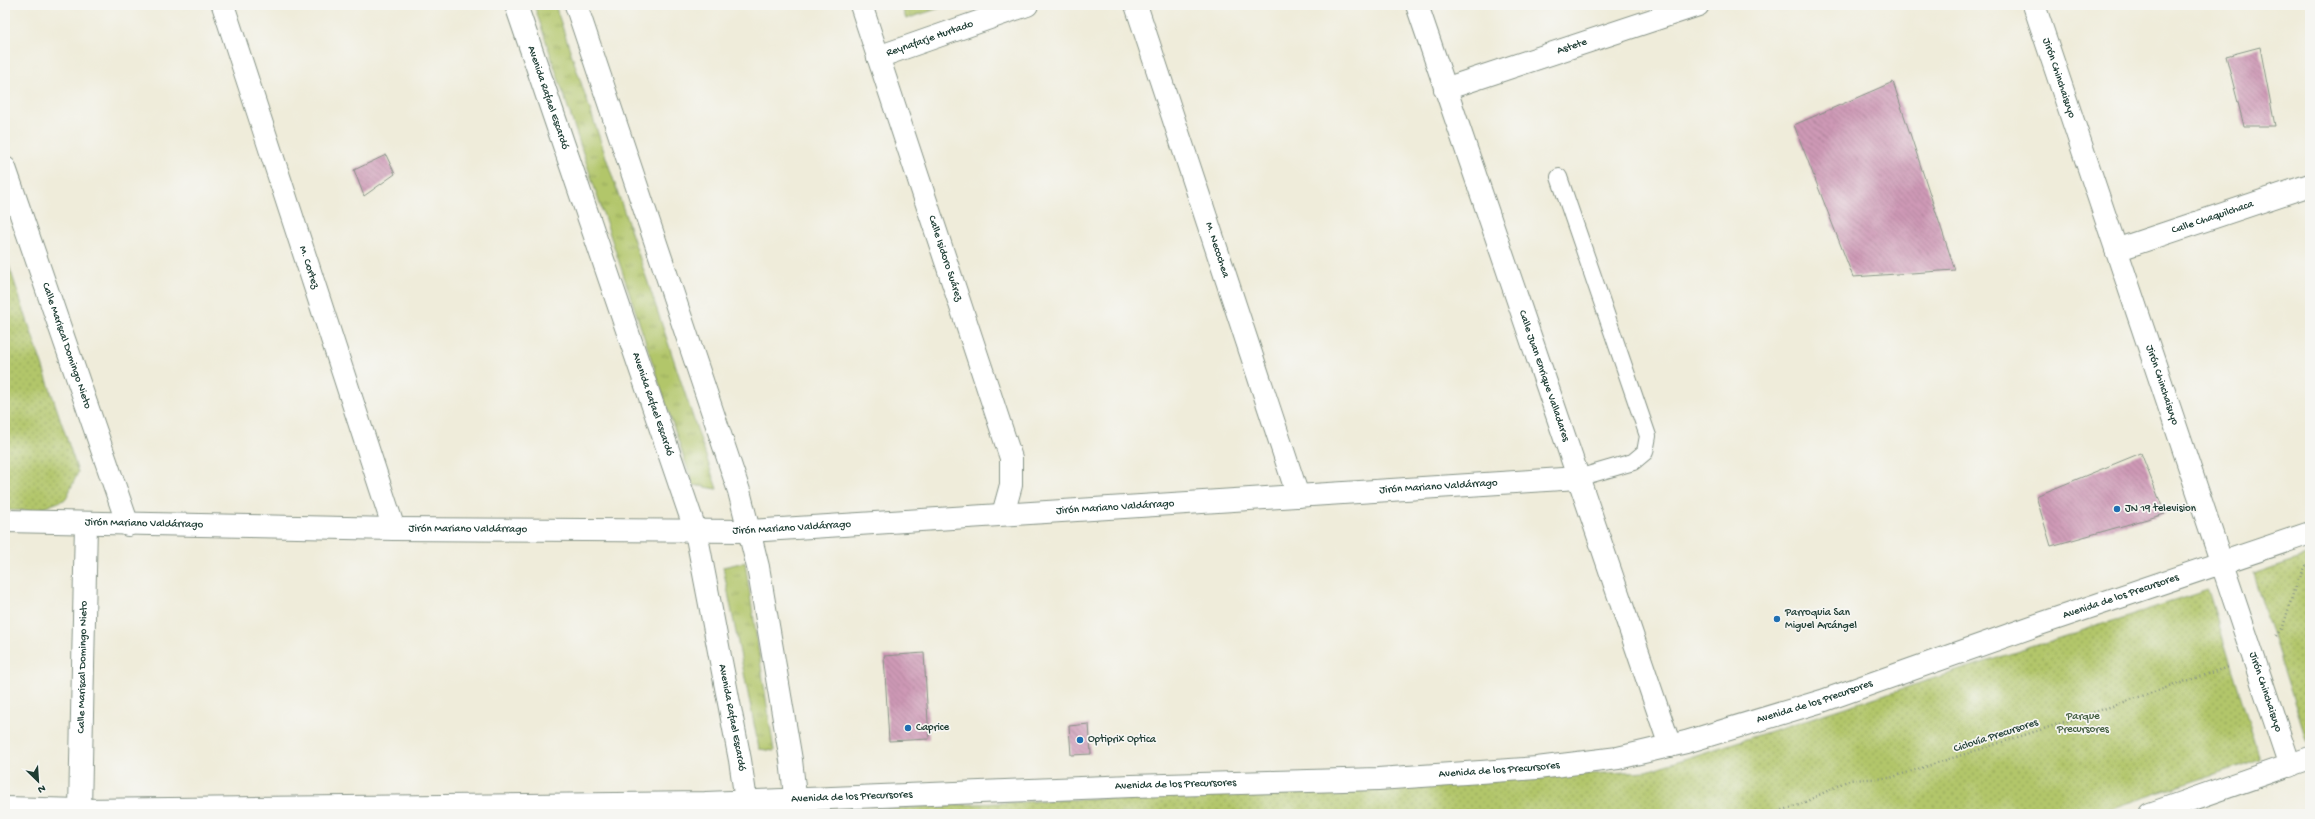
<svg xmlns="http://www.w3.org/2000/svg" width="2315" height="819" viewBox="0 0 2315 819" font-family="'Gochi Hand',sans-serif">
  <defs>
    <pattern id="grass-tufts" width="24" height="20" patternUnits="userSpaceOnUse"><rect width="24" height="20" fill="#b2c66b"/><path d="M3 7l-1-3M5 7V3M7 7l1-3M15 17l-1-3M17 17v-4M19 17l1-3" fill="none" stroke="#90a259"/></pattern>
    <pattern id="park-dots" width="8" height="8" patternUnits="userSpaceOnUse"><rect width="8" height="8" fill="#b2c66b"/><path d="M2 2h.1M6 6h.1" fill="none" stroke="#90a259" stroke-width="1.8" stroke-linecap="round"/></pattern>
    <pattern id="building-back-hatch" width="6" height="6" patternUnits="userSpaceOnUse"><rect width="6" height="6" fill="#ce99b6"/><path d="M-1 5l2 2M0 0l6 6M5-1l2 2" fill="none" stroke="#a77e95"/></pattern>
  </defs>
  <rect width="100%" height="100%" fill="#f6f6f2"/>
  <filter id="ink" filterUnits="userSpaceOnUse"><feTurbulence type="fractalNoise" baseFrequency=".025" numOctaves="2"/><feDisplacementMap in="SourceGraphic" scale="8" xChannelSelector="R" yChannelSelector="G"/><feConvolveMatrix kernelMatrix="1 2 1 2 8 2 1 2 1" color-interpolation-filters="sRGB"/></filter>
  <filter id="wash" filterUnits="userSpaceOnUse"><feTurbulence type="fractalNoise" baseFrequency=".012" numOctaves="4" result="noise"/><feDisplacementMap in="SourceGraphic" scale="16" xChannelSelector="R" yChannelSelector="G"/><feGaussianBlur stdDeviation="0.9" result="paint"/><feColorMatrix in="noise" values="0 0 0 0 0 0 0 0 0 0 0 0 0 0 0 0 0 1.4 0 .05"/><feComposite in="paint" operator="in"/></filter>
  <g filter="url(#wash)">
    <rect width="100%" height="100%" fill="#efecda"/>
    <g fill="url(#grass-tufts)" stroke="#688250">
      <polygon points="534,5 555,5 717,489 693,485"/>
      <polygon points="745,562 774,751 759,749 723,567"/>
    </g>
    <g fill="url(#park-dots)" stroke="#688250">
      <polygon points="901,5 949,5 906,19"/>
      <polygon points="5,254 78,472 66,499 36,511 5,510"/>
      <polygon points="2310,555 2310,741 2307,742 2253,574"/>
      <polygon points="2208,590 2260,759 2095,814 816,814 816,812 1647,771"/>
    </g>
    <g id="blocks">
      <g fill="url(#building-back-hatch)">
        <polygon points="2260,47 2275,126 2244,126 2226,56"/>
        <polygon points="1893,82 1955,270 1853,277 1794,125"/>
        <polygon points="386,155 395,174 364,196 354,170"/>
        <polygon points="2141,453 2165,514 2051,546 2036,496"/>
        <polygon points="924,653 929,739 889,741 884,656"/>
        <polygon points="1089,724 1091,754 1071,755 1069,726"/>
      </g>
    </g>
  </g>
  <g filter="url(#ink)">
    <use href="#blocks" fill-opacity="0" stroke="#879487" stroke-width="1"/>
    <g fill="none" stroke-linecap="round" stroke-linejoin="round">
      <g stroke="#879487" stroke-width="18">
        <polyline id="lane" points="1559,177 1648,436 1645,452 1633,462 1578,478"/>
      </g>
      <g stroke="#879487" stroke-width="24">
        <g id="street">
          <path id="s1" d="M223,5l171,524"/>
          <path id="s2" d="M861,5l150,453v27l-8,29"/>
          <path id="s3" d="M1136,5l162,491"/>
          <path id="s4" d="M1417,5l253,741"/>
          <path id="s5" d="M2034,5l256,761"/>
          <path id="s6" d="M878,57l149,-52"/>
          <path id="s7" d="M1445,89l253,-84"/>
          <path id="s8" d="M5,168l123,357"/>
          <path id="s9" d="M2116,250l194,-65"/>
          <path id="s10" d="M5,521l389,8 356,2 828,-53"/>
          <path id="s11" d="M80,810l6,-287"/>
        </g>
      </g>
      <g stroke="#879487" stroke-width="24">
        <g id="secondary">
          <path id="s12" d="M516,5l180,527 44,228 8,54"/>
          <polyline points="576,5 739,491 758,567 791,760 797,814"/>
          <path id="s13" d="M5,808l75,2 625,-7 427,-17 246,-7 159,-11 81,-10 68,-16 136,-41 215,-76 273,-92"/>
          <polyline points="2150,814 2310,758"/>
        </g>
      </g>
      <g stroke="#879487" stroke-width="2.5" stroke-dasharray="1 3" stroke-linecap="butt">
        <polyline points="2277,636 2283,627 2295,587 2307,564"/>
        <polyline points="1771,814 1799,805 1849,780 1890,778 2068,721 2228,667"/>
      </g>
      <use href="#lane" stroke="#fff" stroke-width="16"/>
      <use href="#street" stroke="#fff" stroke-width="22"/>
      <use href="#secondary" stroke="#fff" stroke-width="22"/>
    </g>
  </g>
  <g fill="#1f6fb2" stroke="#f6f6f2" stroke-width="1.5">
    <circle cx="2117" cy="509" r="4"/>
    <circle cx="1777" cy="619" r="4"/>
    <circle cx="908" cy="728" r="4"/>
    <circle cx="1080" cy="740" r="4"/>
  </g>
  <g text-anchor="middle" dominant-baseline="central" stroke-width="3.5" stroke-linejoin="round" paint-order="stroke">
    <g font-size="11" fill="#1f3d34" stroke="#f6f6f2">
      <text stroke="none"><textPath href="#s6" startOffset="55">Reynafarje Hurtado</textPath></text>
      <text stroke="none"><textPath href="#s7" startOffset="134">Astete</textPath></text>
      <text stroke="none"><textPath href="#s5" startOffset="77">Jirón Chinchaisuyo</textPath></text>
      <text stroke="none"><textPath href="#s12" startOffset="98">Avenida Rafael Escardó</textPath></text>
      <text stroke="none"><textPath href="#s9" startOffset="102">Calle Chaquilchaca</textPath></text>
      <text stroke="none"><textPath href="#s3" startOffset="258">M. Necochea</textPath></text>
      <text stroke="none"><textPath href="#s2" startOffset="267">Calle Isidoro Suárez</textPath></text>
      <text stroke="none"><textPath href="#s1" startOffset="276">M. Cortez</textPath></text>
      <text stroke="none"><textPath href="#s8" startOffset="188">Calle Mariscal Domingo Nieto</textPath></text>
      <text stroke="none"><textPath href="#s4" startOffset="392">Calle Juan Enrique Valladares</textPath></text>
      <text stroke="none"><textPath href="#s5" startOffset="401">Jirón Chinchaisuyo</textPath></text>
      <text stroke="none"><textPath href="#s12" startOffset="422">Avenida Rafael Escardó</textPath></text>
      <text stroke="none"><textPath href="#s10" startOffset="1435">Jirón Mariano Valdárrago</textPath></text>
      <text stroke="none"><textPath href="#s10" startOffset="1111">Jirón Mariano Valdárrago</textPath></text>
      <text stroke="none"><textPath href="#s10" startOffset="139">Jirón Mariano Valdárrago</textPath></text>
      <text stroke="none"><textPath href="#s10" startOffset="787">Jirón Mariano Valdárrago</textPath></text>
      <text stroke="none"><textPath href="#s10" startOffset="463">Jirón Mariano Valdárrago</textPath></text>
      <text stroke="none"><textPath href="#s13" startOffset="2143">Avenida de los Precursores</textPath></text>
      <text stroke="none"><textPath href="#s11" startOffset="143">Calle Mariscal Domingo Nieto</textPath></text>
      <text stroke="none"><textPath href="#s5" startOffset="725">Jirón Chinchaisuyo</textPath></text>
      <text stroke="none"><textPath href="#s13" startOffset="1819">Avenida de los Precursores</textPath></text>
      <text stroke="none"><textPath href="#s12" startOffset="746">Avenida Rafael Escardó</textPath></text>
      <text transform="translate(1996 736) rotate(-18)">Ciclovía Precursores</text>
      <text stroke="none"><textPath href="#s13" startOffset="1495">Avenida de los Precursores</textPath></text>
      <text stroke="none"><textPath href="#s13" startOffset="1171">Avenida de los Precursores</textPath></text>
      <text stroke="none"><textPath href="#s13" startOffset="847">Avenida de los Precursores</textPath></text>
    </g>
    <g font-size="11" fill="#1f3d34" stroke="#f6f6f2" text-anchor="start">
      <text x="2125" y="509">JN 19 television</text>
      <text x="1785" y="613">Parroquia San<tspan x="1785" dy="13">Miguel Arcángel</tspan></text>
      <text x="916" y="728">Caprice</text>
      <text x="1088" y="740">Optiprix Optica</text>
    </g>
    <g font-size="11" fill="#445f42" stroke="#f6f6f2">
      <text x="2083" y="717">Parque<tspan x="2083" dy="13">Precursores</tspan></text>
    </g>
  </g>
  <rect width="2315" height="819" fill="none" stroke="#f6f6f2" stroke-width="20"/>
  <g transform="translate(38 781) rotate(155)" stroke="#f6f6f2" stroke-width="3" paint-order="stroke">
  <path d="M0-3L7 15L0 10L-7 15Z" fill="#1f3d34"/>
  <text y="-6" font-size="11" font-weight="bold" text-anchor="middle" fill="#1f3d34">N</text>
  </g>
</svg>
